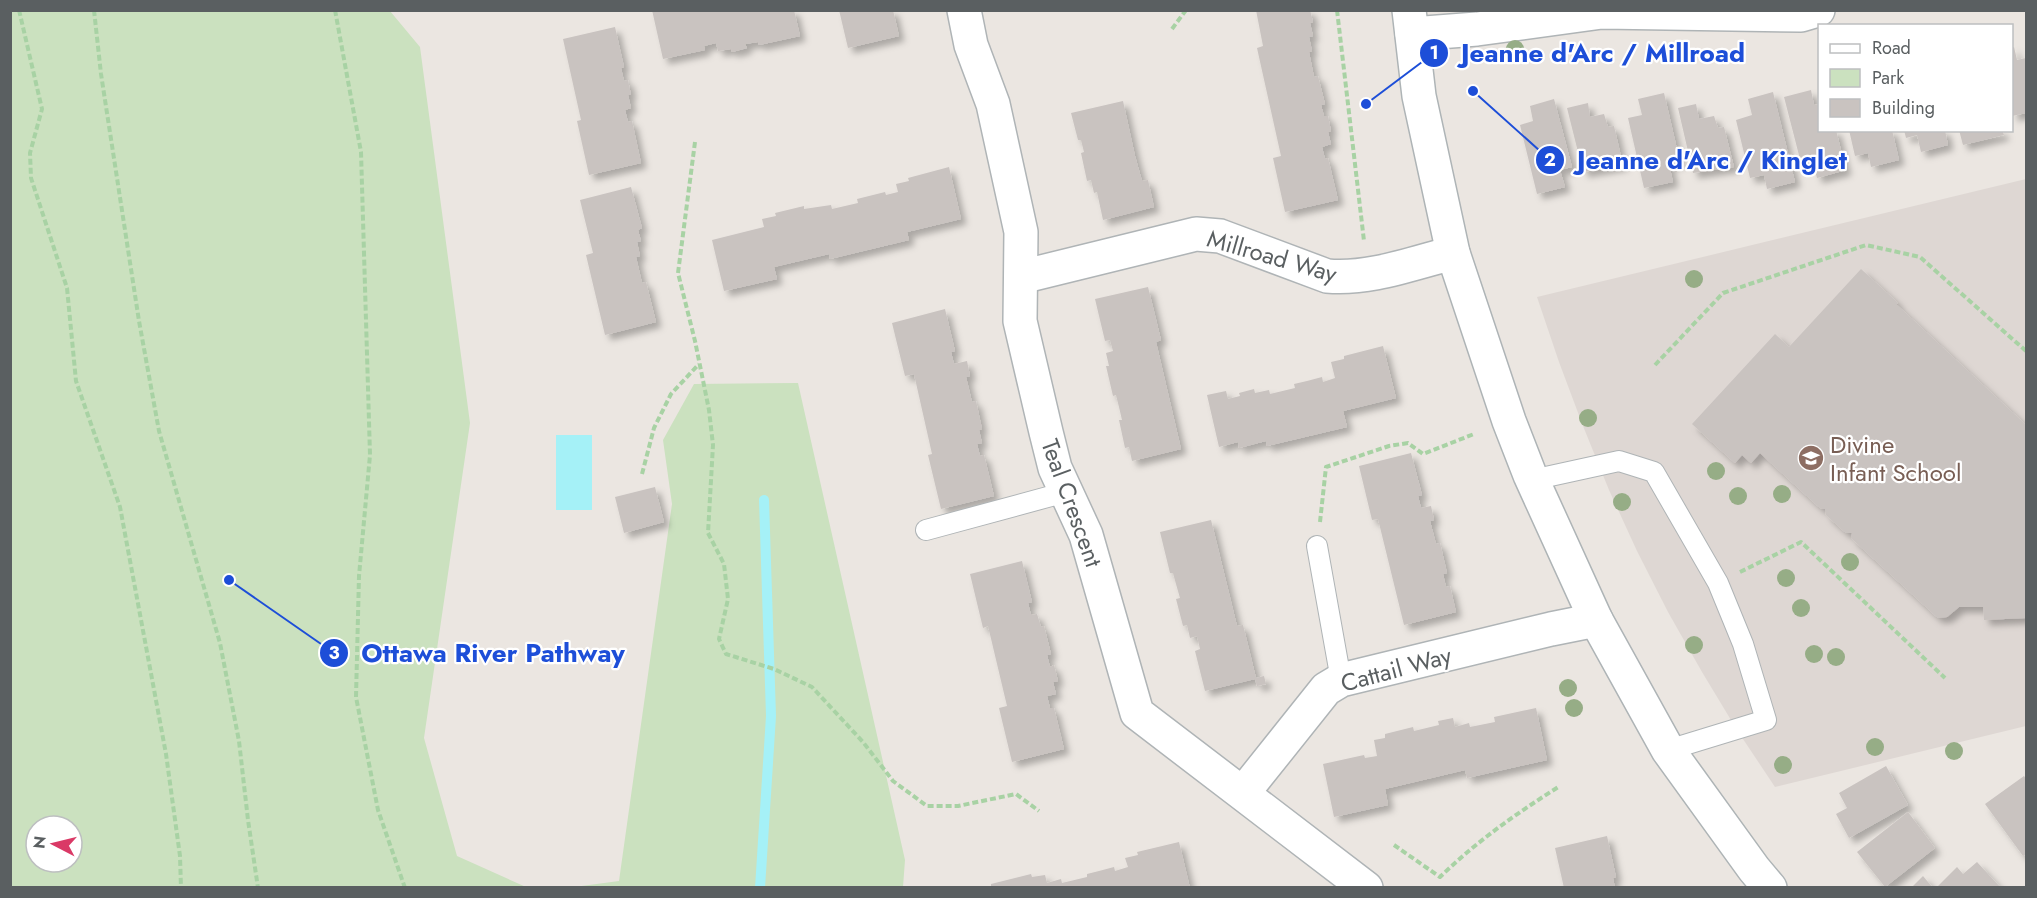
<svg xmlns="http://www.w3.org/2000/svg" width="2037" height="898" viewBox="0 0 2037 898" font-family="Jost,sans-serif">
  <defs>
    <filter id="shadow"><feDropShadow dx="5.5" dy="5.5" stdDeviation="3" flood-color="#0004"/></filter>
  </defs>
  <rect width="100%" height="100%" fill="#ebe6e1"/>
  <polygon fill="#ded7d3" points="2026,179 2026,726 1775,787 1737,730 1702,672 1668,612 1637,551 1609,490 1583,426 1559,362 1537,297"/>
  <g fill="#cbe1bf" fill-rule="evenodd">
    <path d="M10,11h380l30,36 50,376 -46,315 33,118 69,31h-515zM36,826h36v36h-36z"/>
    <polygon points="798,383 905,860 903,887 574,887 619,881 672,504 663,440 694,384"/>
  </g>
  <rect fill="#a5f1f7" x="556" y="435" width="36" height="75"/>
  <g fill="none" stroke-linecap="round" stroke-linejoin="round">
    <polyline stroke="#a5f1f7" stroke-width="10" points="760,888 771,716 764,500"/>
  </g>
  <g fill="#c9c3c0" filter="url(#shadow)">
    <polygon points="652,10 794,10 800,36 759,45 758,42 745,44 747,48 732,52 731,49 718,51 716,43 704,46 705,50 663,59"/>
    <polygon points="839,10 893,10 899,36 848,48"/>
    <polygon points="1256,10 1310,10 1313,22 1310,23 1313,36 1309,37 1312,51 1309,52 1314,77 1318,76 1325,104 1321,105 1324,116 1328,116 1331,131 1328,132 1331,144 1322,147 1325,159 1328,158 1338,200 1285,212 1273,158 1281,156 1257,48 1263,46"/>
    <polygon points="615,27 624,67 621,68 624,81 628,80 631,95 628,95 631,108 625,110 628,122 632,121 641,163 589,175 577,121 581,120 563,39"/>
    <polygon points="2014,47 2017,60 2026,58 2026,113 2012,116 2012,48"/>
    <polygon points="1811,90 1814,105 1820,104 1820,130 1836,130 1846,170 1817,178 1812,160 1801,163 1784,97"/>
    <polygon points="1773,92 1795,182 1767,189 1764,175 1750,178 1736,120 1752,115 1748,99"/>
    <polygon points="1664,93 1680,162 1669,164 1673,182 1644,188 1628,118 1642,115 1638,99"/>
    <polygon points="1554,99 1572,167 1560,170 1565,187 1537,194 1520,125 1533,121 1530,106"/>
    <polygon points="1123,101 1135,156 1142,181 1148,180 1154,207 1103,220 1097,192 1094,193 1091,180 1087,181 1081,153 1084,152 1081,140 1078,140 1071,113"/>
    <polygon points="1588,103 1590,117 1604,114 1608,127 1614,126 1623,165 1583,172 1567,108"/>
    <polygon points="1696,104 1699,119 1714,116 1718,128 1724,127 1734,167 1693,173 1678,108"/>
    <polygon points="1849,130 1892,130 1899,160 1871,167 1868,153 1855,156"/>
    <polygon points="1904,130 1945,130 1948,145 1921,152 1917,135 1906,138"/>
    <polygon points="1959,130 2002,130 2004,135 1963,145"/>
    <polygon points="949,167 961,219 907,232 909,240 830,259 829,254 774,267 777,279 724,291 712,240 764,227 762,219 776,216 775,213 804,206 804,209 831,205 832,209 858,203 857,199 885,192 886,195 898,192 896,184 909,181 908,178"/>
    <polygon points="631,187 642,228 638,230 641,241 637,242 640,256 636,257 642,283 646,282 656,322 605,335 586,255 593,253 580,200"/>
    <polygon points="1861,269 1898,303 1896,304 2026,425 2026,618 1984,620 1983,607 1959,607 1947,617 1938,618 1851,538 1852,533 1846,533 1826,515 1825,509 1820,508 1760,453 1751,463 1742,455 1735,463 1692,424 1775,334 1789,347"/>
    <polygon points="1148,287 1161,340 1156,342 1181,449 1132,461 1129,447 1125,448 1119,420 1122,420 1119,407 1116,395 1113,396 1106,366 1109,366 1106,353 1113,351 1110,340 1105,341 1095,299"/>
    <polygon points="945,309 955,351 951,352 954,364 967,361 970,376 966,377 972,402 976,401 982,429 979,430 982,443 977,444 980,456 984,455 994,496 941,509 928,455 932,454 914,374 905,376 892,323"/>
    <polygon points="1383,346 1396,398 1343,411 1347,427 1267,446 1266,441 1239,448 1238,442 1219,447 1207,395 1226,391 1228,399 1240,396 1239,393 1254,389 1255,393 1269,390 1270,394 1295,388 1294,384 1307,381 1322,377 1323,382 1335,378 1331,362 1344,359 1344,356"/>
    <polygon points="1411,453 1422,495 1418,496 1421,508 1431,506 1434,520 1430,521 1436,544 1440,543 1447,573 1443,574 1446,587 1450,586 1456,612 1404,625 1378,519 1372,520 1359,466"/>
    <polygon points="655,487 664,522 624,533 615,497"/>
    <polygon points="1211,520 1237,626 1243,625 1256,678 1264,676 1266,684 1257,686 1255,679 1205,691 1195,651 1200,649 1197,636 1190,638 1187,625 1183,626 1176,599 1180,598 1176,584 1173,573 1170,573 1160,532"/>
    <polygon points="1022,561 1032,602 1028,603 1031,615 1037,614 1041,627 1044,626 1051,654 1047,655 1050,667 1054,665 1058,681 1053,682 1056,694 1047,696 1050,708 1054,708 1064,749 1012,762 999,708 1007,706 988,626 983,628 970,574"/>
    <polygon points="1536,708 1547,760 1467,778 1465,770 1385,789 1388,805 1334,817 1323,764 1364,755 1365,758 1377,756 1374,740 1385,738 1385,734 1413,727 1414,731 1439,725 1438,721 1453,718 1455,727 1469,723 1470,727 1495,722 1494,717"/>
    <polygon points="1886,766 1908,805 1849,838 1836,814 1847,808 1839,793"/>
    <polygon points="2024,776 2026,779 2026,854 2023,856 1985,804"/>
    <polygon points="1908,812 1935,848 1885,887 1857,852"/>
    <polygon points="1607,836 1616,877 1613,878 1615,888 1564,888 1555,848"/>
    <polygon points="1179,842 1190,888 991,888 991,884 1031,874 1032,877 1045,875 1047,883 1061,879 1062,883 1087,877 1087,874 1099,871 1114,867 1115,871 1128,867 1125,858 1138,855 1137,852"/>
    <polygon points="1977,862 2001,888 1936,888 1957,867 1963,874"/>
    <polygon points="1923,876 1933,888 1911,888"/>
  </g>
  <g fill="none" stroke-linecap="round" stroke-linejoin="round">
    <g stroke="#afb4b6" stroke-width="22">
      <g id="lane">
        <polyline points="1532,480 1619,461 1654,472 1718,583 1743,644 1766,720 1668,750"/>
        <polyline points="926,530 1066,492"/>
        <polyline points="1317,546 1341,680"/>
      </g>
    </g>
    <g stroke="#afb4b6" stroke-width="36">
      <g id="street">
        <polyline points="964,10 971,45 993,104 1021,232 1020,321 1046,432 1055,468 1086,535 1137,713 1366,888"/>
        <polyline points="1412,34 1477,29 1602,12 1801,15 1818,10"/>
        <path d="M1021,277l175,-43 24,2 107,40c42,4 86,-13 126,-23"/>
        <polyline points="1243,793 1326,689 1341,680 1551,629 1596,620"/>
      </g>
    </g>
    <g stroke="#aeb4b6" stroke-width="36">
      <polyline id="secondary" points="1409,10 1419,96 1453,253 1509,421 1530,475 1596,620 1668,750 1754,869 1770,888"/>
    </g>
    <g stroke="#a8d2a4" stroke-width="4" stroke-dasharray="6 3" stroke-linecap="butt">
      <polyline points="19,10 42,109 30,153 31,178 67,288 76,381 120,507 166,754 180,856 181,888"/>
      <polyline points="94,10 101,74 139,321 159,431 220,643 239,741 248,820 258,888"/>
      <polyline points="335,10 361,152 370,455 359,576 356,697 378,810 405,888"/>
      <polyline points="1337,10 1364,241"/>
      <polyline points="1172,29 1186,10"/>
      <polyline points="695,142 678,273 695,341 709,410 713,445 708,533 724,564 728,599 719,639 726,654 774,669 812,687 863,742 893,781 927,806 958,806 1016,794 1039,811"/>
      <polyline points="1655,365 1723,293 1866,245 1920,257 2026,351"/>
      <polyline points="642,474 654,428 671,394 699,364"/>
      <polyline points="1320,522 1326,467 1389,446 1408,443 1423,454 1474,434"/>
      <polyline points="1740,572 1801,542 1945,678"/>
      <path d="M1394,845l46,32c37,-36 77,-64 120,-91"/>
    </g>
    <use href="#lane" stroke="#fff" stroke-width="20"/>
    <use href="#street" stroke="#fff" stroke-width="33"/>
    <use href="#secondary" stroke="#fff" stroke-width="33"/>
  </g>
  <g fill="#96ad86">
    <circle cx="1515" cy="49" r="9"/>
    <circle cx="1694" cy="279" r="9"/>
    <circle cx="1588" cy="418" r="9"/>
    <circle cx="1716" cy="471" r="9"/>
    <circle cx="1782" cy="494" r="9"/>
    <circle cx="1738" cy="496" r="9"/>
    <circle cx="1622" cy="502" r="9"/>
    <circle cx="1850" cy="562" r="9"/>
    <circle cx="1786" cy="578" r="9"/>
    <circle cx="1801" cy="608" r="9"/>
    <circle cx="1694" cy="645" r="9"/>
    <circle cx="1814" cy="654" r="9"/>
    <circle cx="1836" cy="657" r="9"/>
    <circle cx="1568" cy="688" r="9"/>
    <circle cx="1574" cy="708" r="9"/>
    <circle cx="1875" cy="747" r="9"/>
    <circle cx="1954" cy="751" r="9"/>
    <circle cx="1783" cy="765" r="9"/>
  </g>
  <defs>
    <g id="school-disc" transform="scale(1.35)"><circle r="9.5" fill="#8d6e63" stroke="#fff"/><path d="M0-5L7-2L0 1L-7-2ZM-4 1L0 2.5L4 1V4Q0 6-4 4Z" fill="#fff"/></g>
  </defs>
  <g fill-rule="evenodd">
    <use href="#school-disc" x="1811" y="458"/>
  </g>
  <g text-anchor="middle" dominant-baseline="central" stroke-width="4.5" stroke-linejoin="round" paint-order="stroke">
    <g font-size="24" fill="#5a5f61" stroke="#fff">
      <text transform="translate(1272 256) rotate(16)">Millroad Way</text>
      <text transform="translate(1072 503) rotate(70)">Teal Crescent</text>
      <text transform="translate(1396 669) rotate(-15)">Cattail Way</text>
    </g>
    <g font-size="24" fill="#785e54" stroke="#fff" text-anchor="start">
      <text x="1830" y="444">Divine<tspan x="1830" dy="28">Infant School</tspan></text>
    </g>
  </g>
  <path fill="none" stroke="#1d4ed8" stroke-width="2" d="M1366 104L1434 53M1473 91L1550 160M229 580L334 653"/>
  <g fill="#1d4ed8" stroke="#fff" stroke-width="2">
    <circle cx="1366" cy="104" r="6"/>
    <circle cx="1473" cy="91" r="6"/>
    <circle cx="229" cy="580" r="6"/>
    <circle cx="1434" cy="53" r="15"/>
    <circle cx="1550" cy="160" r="15"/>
    <circle cx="334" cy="653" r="15"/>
  </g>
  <g font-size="18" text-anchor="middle" font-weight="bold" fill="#fff">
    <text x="1434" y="59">1</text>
    <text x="1550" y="166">2</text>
    <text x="334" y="659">3</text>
  </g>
  <g font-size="26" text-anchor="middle" font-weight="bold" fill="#1d4ed8" stroke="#fff" stroke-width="4.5" stroke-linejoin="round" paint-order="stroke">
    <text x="1603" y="62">Jeanne d'Arc / Millroad</text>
    <text x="1712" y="169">Jeanne d'Arc / Kinglet</text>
    <text x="493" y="662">Ottawa River Pathway</text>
  </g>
  <rect width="2037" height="898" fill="none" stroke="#5a5f61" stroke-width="24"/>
  <rect x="1818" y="24" width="195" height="108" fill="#ffffff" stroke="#bdbfc0" stroke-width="1.5"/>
  <rect x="1830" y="44" width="30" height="9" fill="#ffffff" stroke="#bdbfc0" stroke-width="1.5"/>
  <text x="1872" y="54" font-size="18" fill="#5a5f61">Road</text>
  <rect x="1830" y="69" width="30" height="18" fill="#cbe1bf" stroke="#bdbfc0" stroke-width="1.5"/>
  <text x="1872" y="84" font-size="18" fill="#5a5f61">Park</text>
  <rect x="1830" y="99" width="30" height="18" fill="#c9c3c0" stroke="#bdbfc0" stroke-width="1.5"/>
  <text x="1872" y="114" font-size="18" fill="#5a5f61">Building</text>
  <g transform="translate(54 844) rotate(277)"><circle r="28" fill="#ffffff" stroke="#bdbfc0" stroke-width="1.5"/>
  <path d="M0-4.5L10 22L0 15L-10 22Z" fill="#da3966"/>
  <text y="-9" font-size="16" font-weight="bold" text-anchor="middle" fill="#5a5f61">N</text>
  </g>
</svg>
